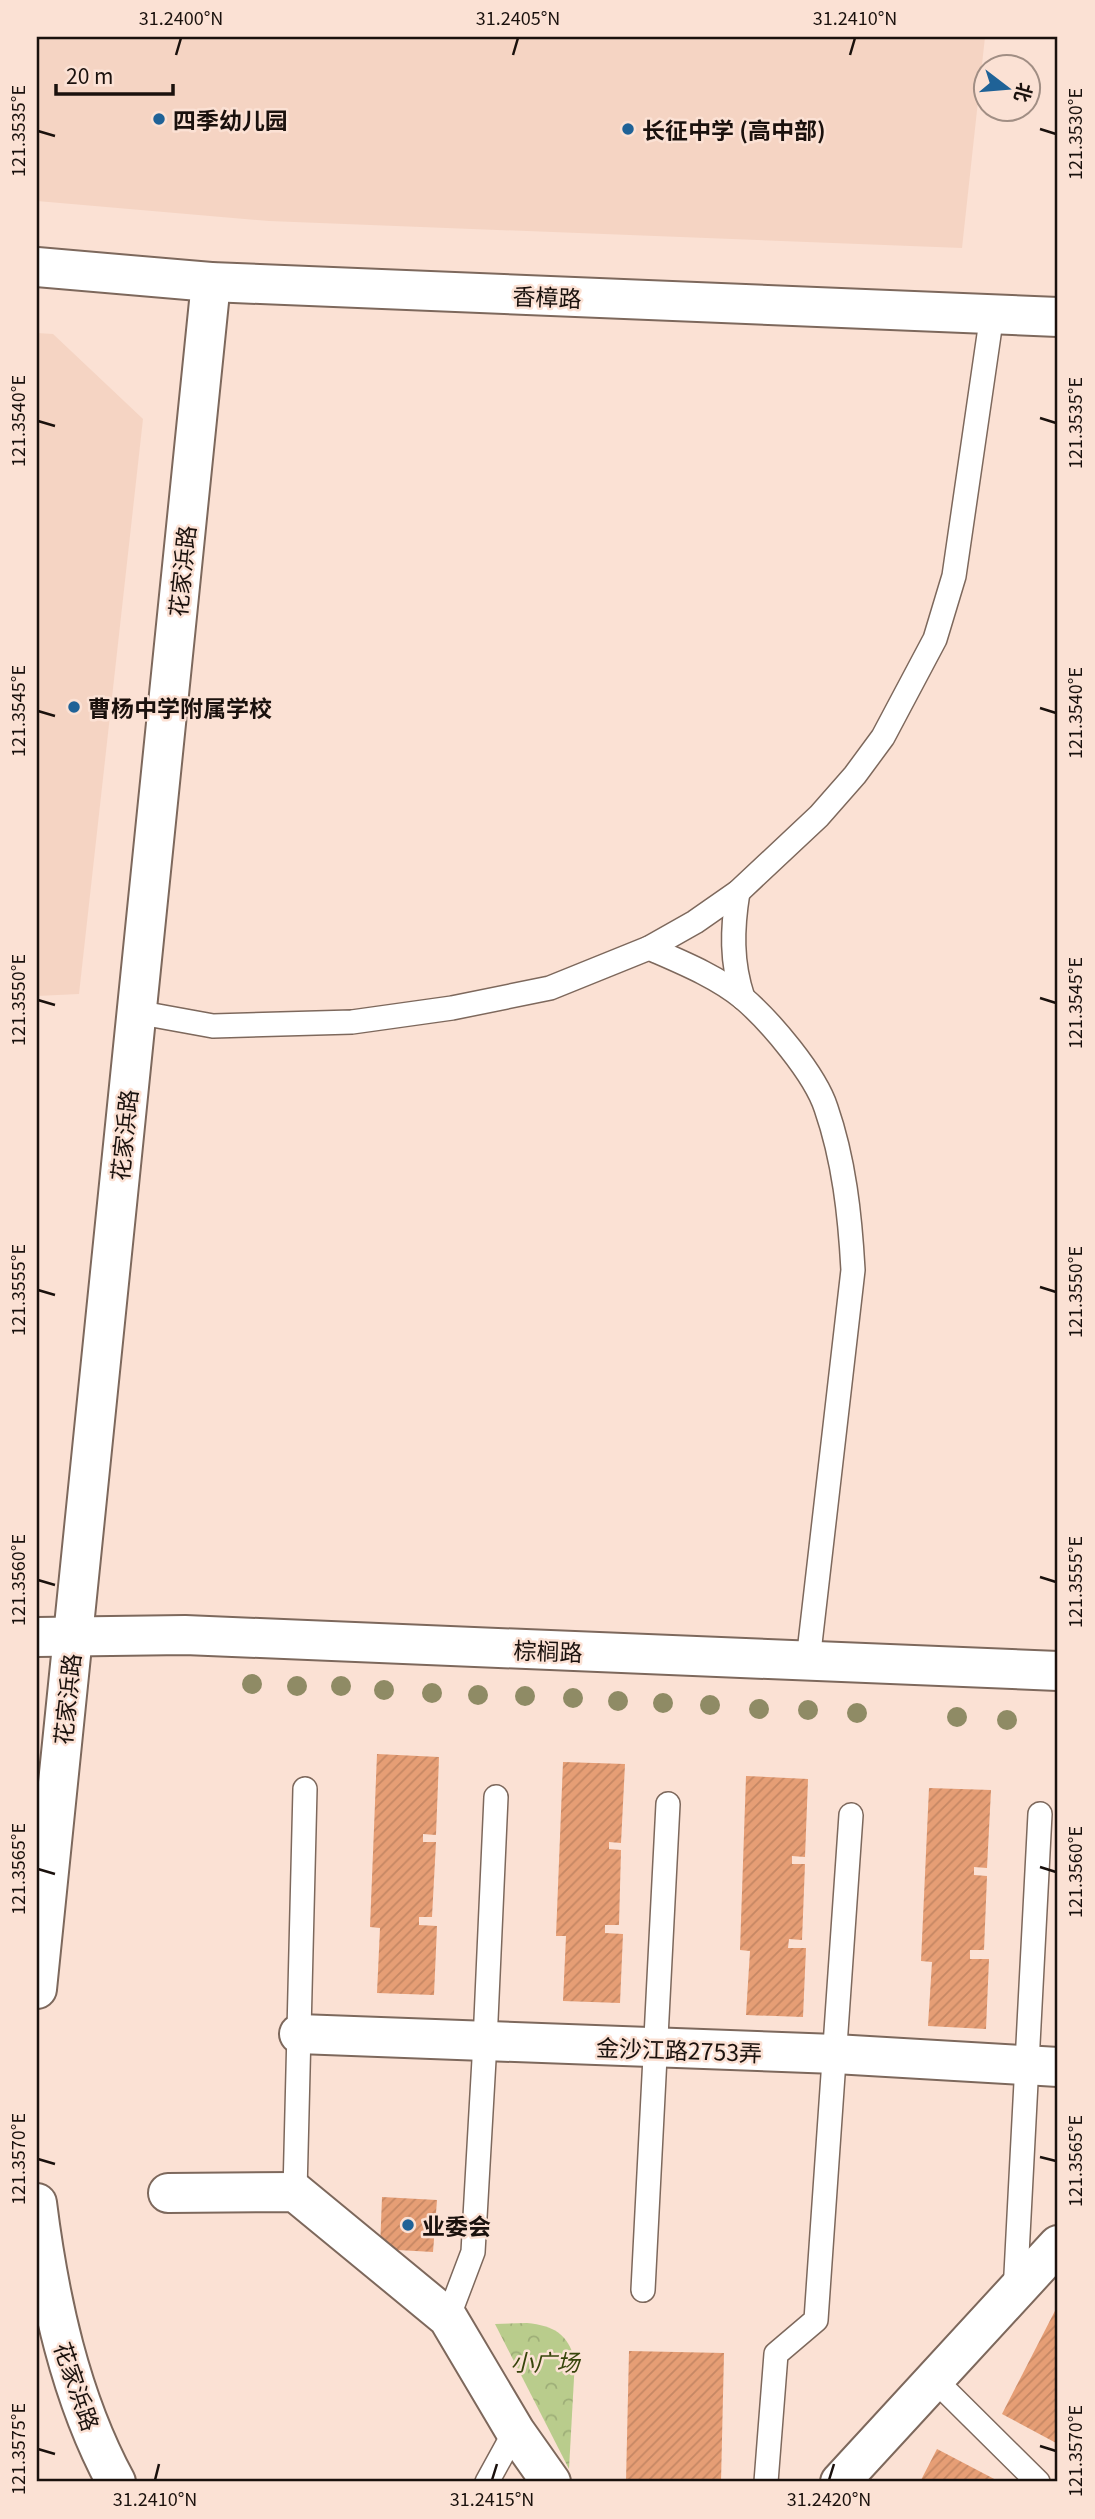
<svg xmlns="http://www.w3.org/2000/svg" width="1095" height="2519" viewBox="0 0 1095 2519" font-family="Georgia,'Noto Sans SC',serif">
  <defs>
    <pattern id="park-crowns" width="20" height="18" patternUnits="userSpaceOnUse" patternTransform="scale(1.75)"><rect width="20" height="18" fill="#b9cc8c"/><path d="M2 6a3 3 0 1 1 6 0M12 15a3 3 0 1 1 6 0" fill="none" stroke="#9eae78"/></pattern>
    <pattern id="building-hatch" width="6" height="6" patternUnits="userSpaceOnUse" patternTransform="scale(1.75)"><rect width="6" height="6" fill="#e69e75"/><path d="M-1 1l2-2M0 6l6-6M5 7l2-2" fill="none" stroke="#c58764"/></pattern>
  </defs>
  <rect width="100%" height="100%" fill="#fbe1d4"/>
  <g fill="#f5d4c3">
    <polygon points="37,37 985,37 962,248 269,221 37,201"/>
    <polygon points="37,333 53,334 143,419 79,994 37,996"/>
  </g>
  <path fill="url(#park-crowns)" d="M527,2323c27,3 40,10 48,37l-6,109 -74,-145z"/>
  <g fill="url(#building-hatch)">
    <polygon points="377,1754 439,1757 436,1835 423,1834 423,1842 436,1842 432,1917 419,1917 419,1925 437,1926 434,1995 377,1993 380,1928 370,1927"/>
    <polygon points="563,1762 625,1764 621,1843 609,1842 609,1849 621,1850 619,1925 605,1925 605,1933 623,1934 620,2003 563,2001 566,1936 556,1936"/>
    <polygon points="746,1776 808,1779 805,1857 792,1856 792,1864 805,1864 802,1940 789,1939 788,1948 806,1948 803,2017 746,2015 750,1951 740,1950"/>
    <polygon points="929,1788 991,1790 987,1868 974,1867 974,1875 987,1876 984,1950 970,1950 970,1959 989,1959 986,2029 928,2026 932,1962 921,1961"/>
    <polygon points="382,2197 437,2200 433,2252 380,2249"/>
    <polygon points="1058,2305 1058,2444 1002,2414"/>
    <polygon points="629,2351 724,2353 721,2482 626,2482"/>
    <polygon points="937,2449 1000,2482 920,2482"/>
  </g>
  <g fill="none" stroke-linecap="round" stroke-linejoin="round">
    <g stroke="#7d685c" stroke-width="26">
      <g id="lane">
        <path d="M738,892c-6,37 -7,70 5,106"/>
        <path d="M649,948c32,14 67,28 94,50 27,23 72,76 83,110 18,52 24,107 27,162l-45,391"/>
        <polyline points="136,1012 213,1026 352,1022 452,1008 550,988 649,948 695,922 738,892 819,816 855,775 883,737 935,639 954,576 992,314"/>
        <polyline points="295,2192 305,1789"/>
        <polyline points="643,2290 668,1804"/>
        <polyline points="1015,2293 1040,1814"/>
        <polyline points="448,2318 473,2252 485,2042 496,1797"/>
        <polyline points="934,2379 1038,2482"/>
        <polyline points="487,2482 515,2431"/>
        <polyline points="766,2482 776,2354 816,2320 851,1815"/>
      </g>
    </g>
    <g stroke="#7d685c" stroke-width="42">
      <g id="street">
        <polyline points="37,1989 211,282"/>
        <polyline points="299,2034 835,2054 1058,2067"/>
        <polyline points="168,2193 295,2192 448,2318 515,2431 551,2482"/>
        <path d="M37,2203c12,95 33,194 79,279"/>
        <polyline points="840,2482 1058,2245"/>
      </g>
    </g>
    <g stroke="#7d685c" stroke-width="42">
      <g id="secondary">
        <polyline points="37,267 211,282 1058,317"/>
        <polyline points="37,1637 185,1635 1058,1671"/>
      </g>
    </g>
    <use href="#lane" stroke="#fff" stroke-width="23"/>
    <use href="#street" stroke="#fff" stroke-width="38"/>
    <use href="#secondary" stroke="#fff" stroke-width="38"/>
  </g>
  <g fill="#8f8b65">
    <circle cx="252" cy="1684" r="10"/>
    <circle cx="297" cy="1686" r="10"/>
    <circle cx="341" cy="1686" r="10"/>
    <circle cx="384" cy="1690" r="10"/>
    <circle cx="432" cy="1693" r="10"/>
    <circle cx="478" cy="1695" r="10"/>
    <circle cx="525" cy="1696" r="10"/>
    <circle cx="573" cy="1698" r="10"/>
    <circle cx="618" cy="1701" r="10"/>
    <circle cx="663" cy="1703" r="10"/>
    <circle cx="710" cy="1705" r="10"/>
    <circle cx="759" cy="1709" r="10"/>
    <circle cx="808" cy="1710" r="10"/>
    <circle cx="857" cy="1713" r="10"/>
    <circle cx="957" cy="1717" r="10"/>
    <circle cx="1007" cy="1720" r="10"/>
  </g>
  <path fill="none" stroke="#1a110d" stroke-width="2.5" d="M176,55l5,-17M513,55l5,-17M850,55l5,-17M1040,129l16,5M38,131l17,5M1040,418l16,5M38,421l17,5M1040,708l16,5M38,711l17,5M1040,998l16,5M38,1000l17,5M1040,1287l16,5M38,1290l17,5M1040,1577l16,5M38,1580l17,5M1040,1867l16,5M38,1869l17,5M1040,2157l16,4M38,2159l17,5M1040,2446l16,5M38,2449l17,5M155,2480l4,-16M492,2480l5,-16M829,2480l5,-16"/>
  <g fill="#1f6297" stroke="#fbe1d4" stroke-width="2.5">
    <circle cx="159" cy="119" r="7"/>
    <circle cx="628" cy="129" r="7"/>
    <circle cx="74" cy="707" r="7"/>
    <circle cx="408" cy="2225" r="7"/>
  </g>
  <g text-anchor="middle" dominant-baseline="central" stroke-width="5" stroke-linejoin="round" paint-order="stroke">
    <g font-size="23" font-weight="bold" fill="#1a110d" stroke="#fbe1d4" text-anchor="start">
      <text x="173" y="119">四季幼儿园</text>
      <text x="642" y="129">长征中学 (高中部)</text>
      <text x="88" y="707">曹杨中学附属学校</text>
      <text x="422" y="2225">业委会</text>
    </g>
    <g font-size="23" fill="#1a110d" stroke="#fbe1d4">
      <text transform="translate(547 296) rotate(2)">香樟路</text>
      <text transform="translate(181 571) rotate(-84)">花家浜路</text>
      <text transform="translate(123 1135) rotate(-84)">花家浜路</text>
      <text transform="translate(548 1650) rotate(2)">棕榈路</text>
      <text transform="translate(66 1699) rotate(-84)">花家浜路</text>
      <text transform="translate(679 2049) rotate(2)">金沙江路2753弄</text>
      <text transform="translate(78 2386) rotate(71)">花家浜路</text>
    </g>
    <g font-size="23" font-style="italic" fill="#37440b" stroke="#fbe1d4">
      <text x="545" y="2361">小广场</text>
    </g>
  </g>
  <rect width="1095" height="2519" fill="none" stroke="#fbe1d4" stroke-width="77"/>
  <g transform="translate(1007 88) rotate(106)"><circle r="33" fill="#fbe1d4" stroke="#a18e84" stroke-width="2"/>
  <path d="M0-5L12 26L0 18L-12 26Z" fill="#1f6297"/>
  <text y="-10" font-size="19" font-weight="bold" text-anchor="middle" fill="#1a110d">北</text>
  </g>
  <path d="M56 84v10h117v-10" fill="none" stroke="#1a110d" stroke-width="3.5"/>
  <text x="66" y="84" font-size="21" fill="#1a110d" stroke="#fbe1d4" stroke-width="5" paint-order="stroke">20 m</text>
  <rect x="38" y="38" width="1018" height="2442" fill="none" stroke="#1a110d" stroke-width="2.5"/>
  <g font-size="18" text-anchor="middle" fill="#1a110d">
    <text x="181" y="25">31.2400°N</text>
    <text x="518" y="25">31.2405°N</text>
    <text x="855" y="25">31.2410°N</text>
    <text transform="translate(19 131) rotate(-90)" y="6">121.3535°E</text>
    <text transform="translate(1076 134) rotate(-90)" y="6">121.3530°E</text>
    <text transform="translate(19 421) rotate(-90)" y="6">121.3540°E</text>
    <text transform="translate(1076 423) rotate(-90)" y="6">121.3535°E</text>
    <text transform="translate(19 711) rotate(-90)" y="6">121.3545°E</text>
    <text transform="translate(1076 713) rotate(-90)" y="6">121.3540°E</text>
    <text transform="translate(19 1000) rotate(-90)" y="6">121.3550°E</text>
    <text transform="translate(1076 1003) rotate(-90)" y="6">121.3545°E</text>
    <text transform="translate(19 1290) rotate(-90)" y="6">121.3555°E</text>
    <text transform="translate(1076 1292) rotate(-90)" y="6">121.3550°E</text>
    <text transform="translate(19 1580) rotate(-90)" y="6">121.3560°E</text>
    <text transform="translate(1076 1582) rotate(-90)" y="6">121.3555°E</text>
    <text transform="translate(19 1869) rotate(-90)" y="6">121.3565°E</text>
    <text transform="translate(1076 1872) rotate(-90)" y="6">121.3560°E</text>
    <text transform="translate(19 2159) rotate(-90)" y="6">121.3570°E</text>
    <text transform="translate(1076 2161) rotate(-90)" y="6">121.3565°E</text>
    <text transform="translate(19 2449) rotate(-90)" y="6">121.3575°E</text>
    <text transform="translate(1076 2451) rotate(-90)" y="6">121.3570°E</text>
    <text x="155" y="2506">31.2410°N</text>
    <text x="492" y="2506">31.2415°N</text>
    <text x="829" y="2506">31.2420°N</text>
  </g>
</svg>
